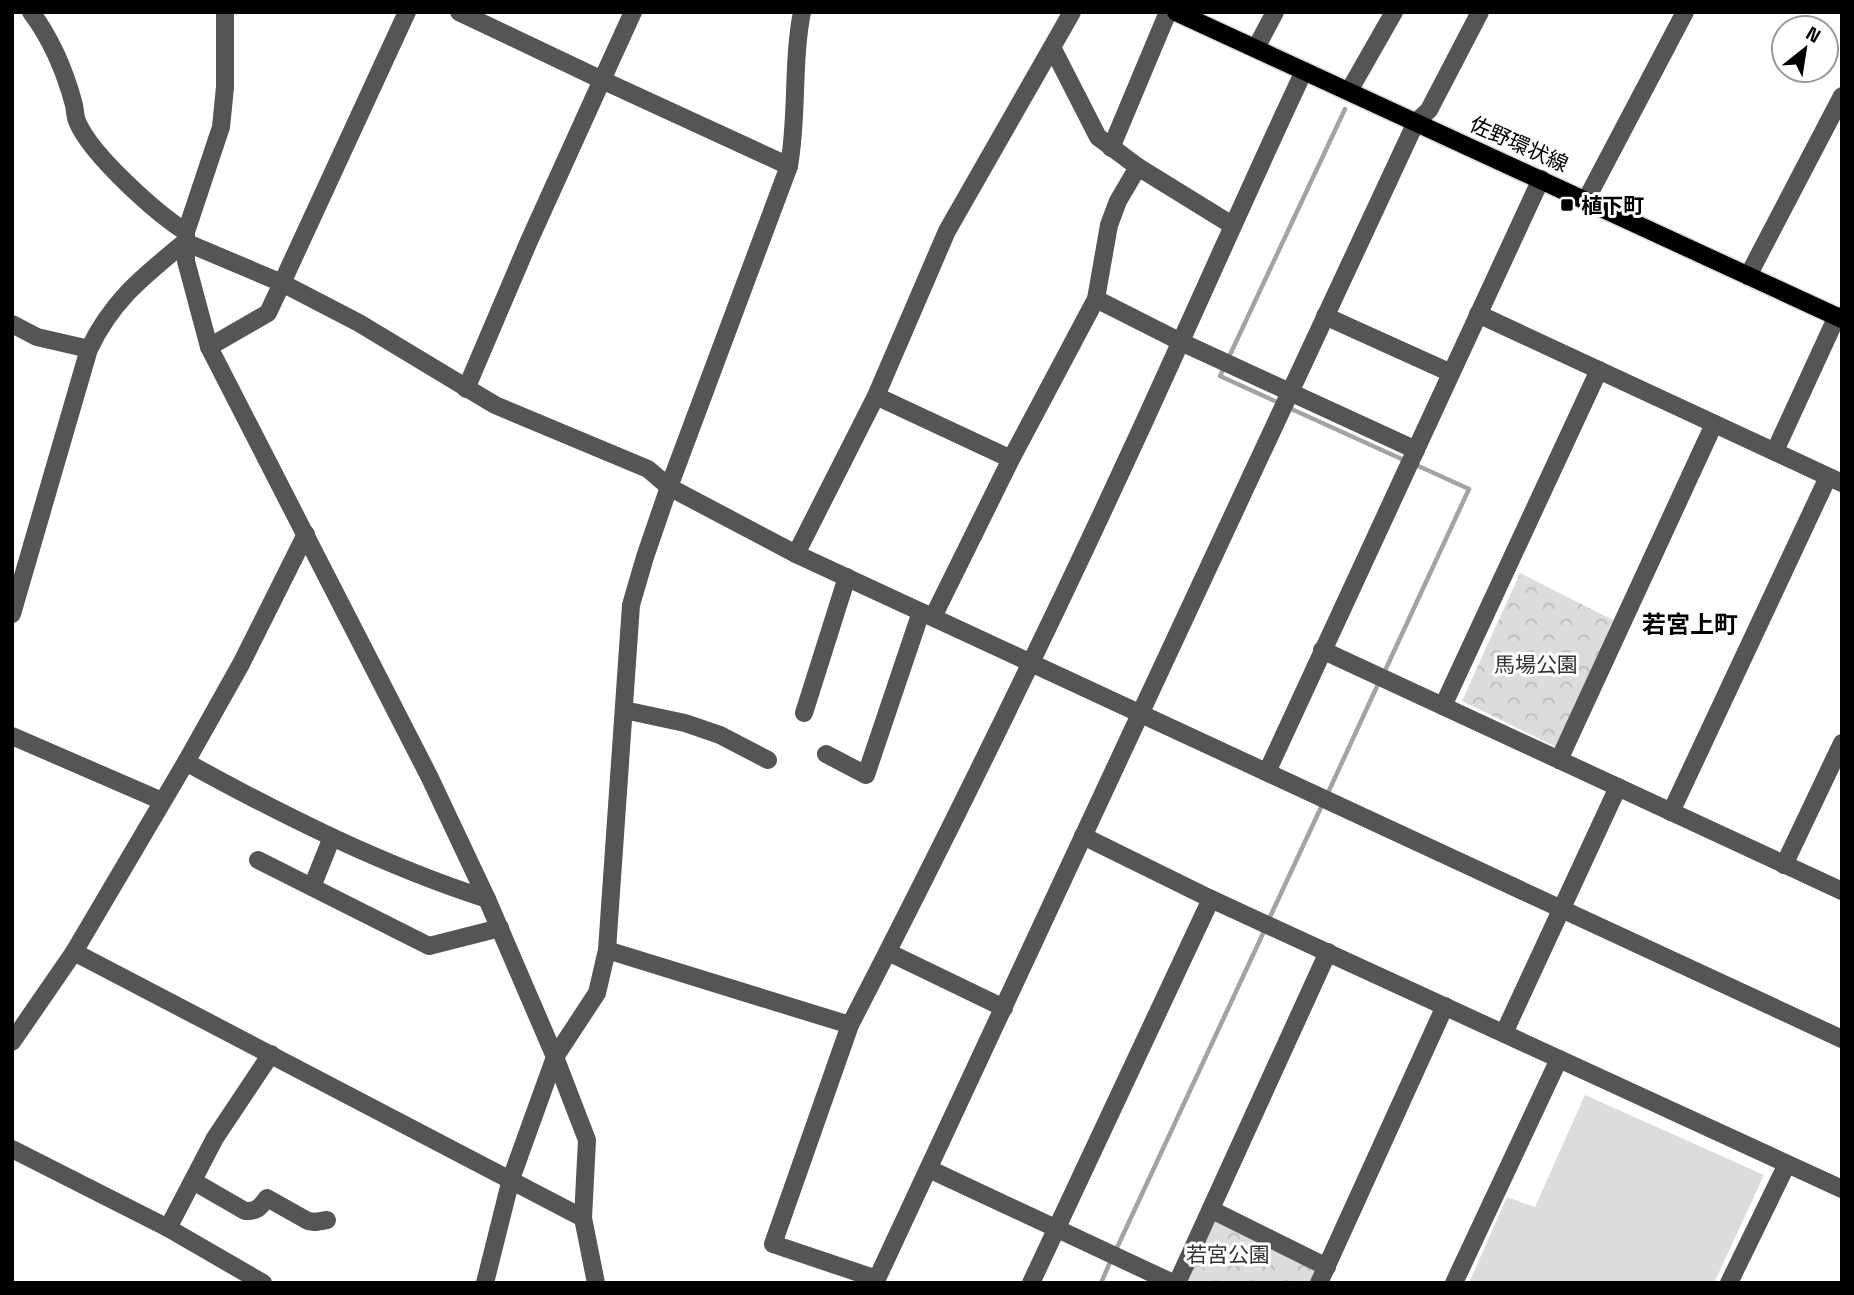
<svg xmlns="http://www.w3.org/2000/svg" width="1854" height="1295" viewBox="0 0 1854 1295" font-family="'Space Grotesk','Noto Sans JP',sans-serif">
  <defs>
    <pattern id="forest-crowns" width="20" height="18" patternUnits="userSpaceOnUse" patternTransform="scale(1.75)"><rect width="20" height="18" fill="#dcdcdc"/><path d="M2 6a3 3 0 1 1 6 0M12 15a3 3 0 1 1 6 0" fill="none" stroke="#bbb"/></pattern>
  </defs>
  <rect width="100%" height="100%" fill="#fff"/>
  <g fill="url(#forest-crowns)">
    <polygon points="1520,573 1613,620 1556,747 1462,701"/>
    <polygon points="1214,1214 1323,1267 1316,1283 1179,1283"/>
  </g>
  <polygon fill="#dcdcdc" points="1585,1095 1764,1175 1714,1283 1469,1283 1507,1197 1535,1207"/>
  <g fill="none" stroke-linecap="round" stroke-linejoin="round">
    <g stroke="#a3a3a3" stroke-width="4.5">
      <polyline points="1228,359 1345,109"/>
      <polyline points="1225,366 1220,376 1279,403"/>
      <polyline points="1287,407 1406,461"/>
      <polyline points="1383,675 1469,489 1414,464"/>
      <polyline points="1327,795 1379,682"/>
      <polyline points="1269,919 1323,803"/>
      <polyline points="1115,1252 1266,927"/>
      <polyline points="1101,1283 1111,1260"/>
    </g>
    <g stroke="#dbdbdb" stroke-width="21">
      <polyline id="major" points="1176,12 1842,319"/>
    </g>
    <g stroke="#555" stroke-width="18">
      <path d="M31,12c21,28 34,59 43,93 1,5 1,11 3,16 13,33 79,92 109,111"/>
      <polyline points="225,12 225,87 221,127 186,232 186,261 209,347 429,776 487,899 555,1057 587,1140 583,1218 596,1283"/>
      <polyline points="459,12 602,80 633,12"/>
      <polyline points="1256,48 1275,12"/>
      <polyline points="1349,91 1394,12"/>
      <polyline points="1111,148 1168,12"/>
      <polyline points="1138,167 1232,225"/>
      <polyline points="1586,200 1685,12"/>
      <polyline points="1748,276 1842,96"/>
      <polyline points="1096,299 1181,342 1416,450"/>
      <polyline points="1478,314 1842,483"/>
      <polyline points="1325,316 1451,373"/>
      <polyline points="12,324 37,337 89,349"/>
      <polyline points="209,347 268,313 282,283 359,323 495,405 648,469 669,487 796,554 876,396 947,231 1072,12"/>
      <polyline points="466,389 529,241 602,80 789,166"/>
      <polyline points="876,396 1011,459"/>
      <polyline points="1775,451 1837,316"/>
      <polyline points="796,554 1842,1039"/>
      <path d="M12,614l77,-265c24,-50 55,-73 96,-107l97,41 125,-271"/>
      <polyline points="933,617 1011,459 1096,299 1109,225 1118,201 1138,167 1098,137 1053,49"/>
      <polyline points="1322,650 1842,891"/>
      <polyline points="1443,706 1599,370"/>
      <polyline points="624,710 685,723 720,735 768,760"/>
      <polyline points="804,713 847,577"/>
      <polyline points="12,736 162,801"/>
      <polyline points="826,754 866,775 921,612"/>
      <polyline points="1559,760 1714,424"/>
      <path d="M186,762c96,53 196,103 301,137"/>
      <polyline points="1267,772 1541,179"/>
      <polyline points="1671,812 1828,477"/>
      <polyline points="1083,836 1211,899 1842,1189"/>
      <polyline points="258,860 429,946 500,928"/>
      <polyline points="1784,865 1842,743"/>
      <polyline points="312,887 332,837"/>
      <polyline points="607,950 850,1025 773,1244 877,1279"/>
      <polyline points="74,952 583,1218"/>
      <polyline points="888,952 1004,1008"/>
      <path d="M850,1025c116,-225 227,-453 331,-684 41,-90 81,-181 123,-270"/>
      <polyline points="1504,1033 1618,787"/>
      <polyline points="12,1042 74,952 186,762 241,664 306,534"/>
      <polyline points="12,1149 168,1228 263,1283"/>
      <polyline points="929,1169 1173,1283"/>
      <path d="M193,1181l52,30c12,1 15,-4 22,-13l41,23 7,1 12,-2"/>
      <polyline points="1212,1210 1327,1267"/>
      <polyline points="168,1228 215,1138 271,1054"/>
      <path d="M485,1283l26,-104 44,-122 42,-64 10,-43 24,-345 14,-48 24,-70 120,-321c9,-51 3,-103 13,-154"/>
      <polyline points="875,1283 1416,122 1429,110 1480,12"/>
      <polyline points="1031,1283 1211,899"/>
      <polyline points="1177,1283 1328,952"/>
      <polyline points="1319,1283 1445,1006"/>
      <polyline points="1454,1283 1559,1059"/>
      <polyline points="1729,1283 1787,1164"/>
    </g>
    <use href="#major" stroke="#000" stroke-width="18"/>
  </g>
  <rect fill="#000" stroke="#fff" stroke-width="2.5" x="1560" y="198" width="14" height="14" rx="3.5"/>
  <g text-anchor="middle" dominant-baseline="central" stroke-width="6" stroke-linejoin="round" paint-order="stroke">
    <g font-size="21" fill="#000" stroke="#fff">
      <text transform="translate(1519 144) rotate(24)">佐野環状線</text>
    </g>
    <g font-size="21" font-weight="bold" fill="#000" stroke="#fff" text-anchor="start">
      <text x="1581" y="205">植下町</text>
    </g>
    <g font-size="21" fill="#333" stroke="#fff">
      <text x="1536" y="664">馬場公園</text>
      <text x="1228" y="1254">若宮公園</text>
    </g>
    <g font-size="24" font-weight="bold" fill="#000" stroke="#fff">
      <text x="1690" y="624">若宮上町</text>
    </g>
  </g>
  <rect width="1854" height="1295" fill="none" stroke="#000000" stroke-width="28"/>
  <g transform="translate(1805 49) rotate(30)"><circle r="33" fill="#ffffff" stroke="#999999" stroke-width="2"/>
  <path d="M0-5L12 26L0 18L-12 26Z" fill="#000000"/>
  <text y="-10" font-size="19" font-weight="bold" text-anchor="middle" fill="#000000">N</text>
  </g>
</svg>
